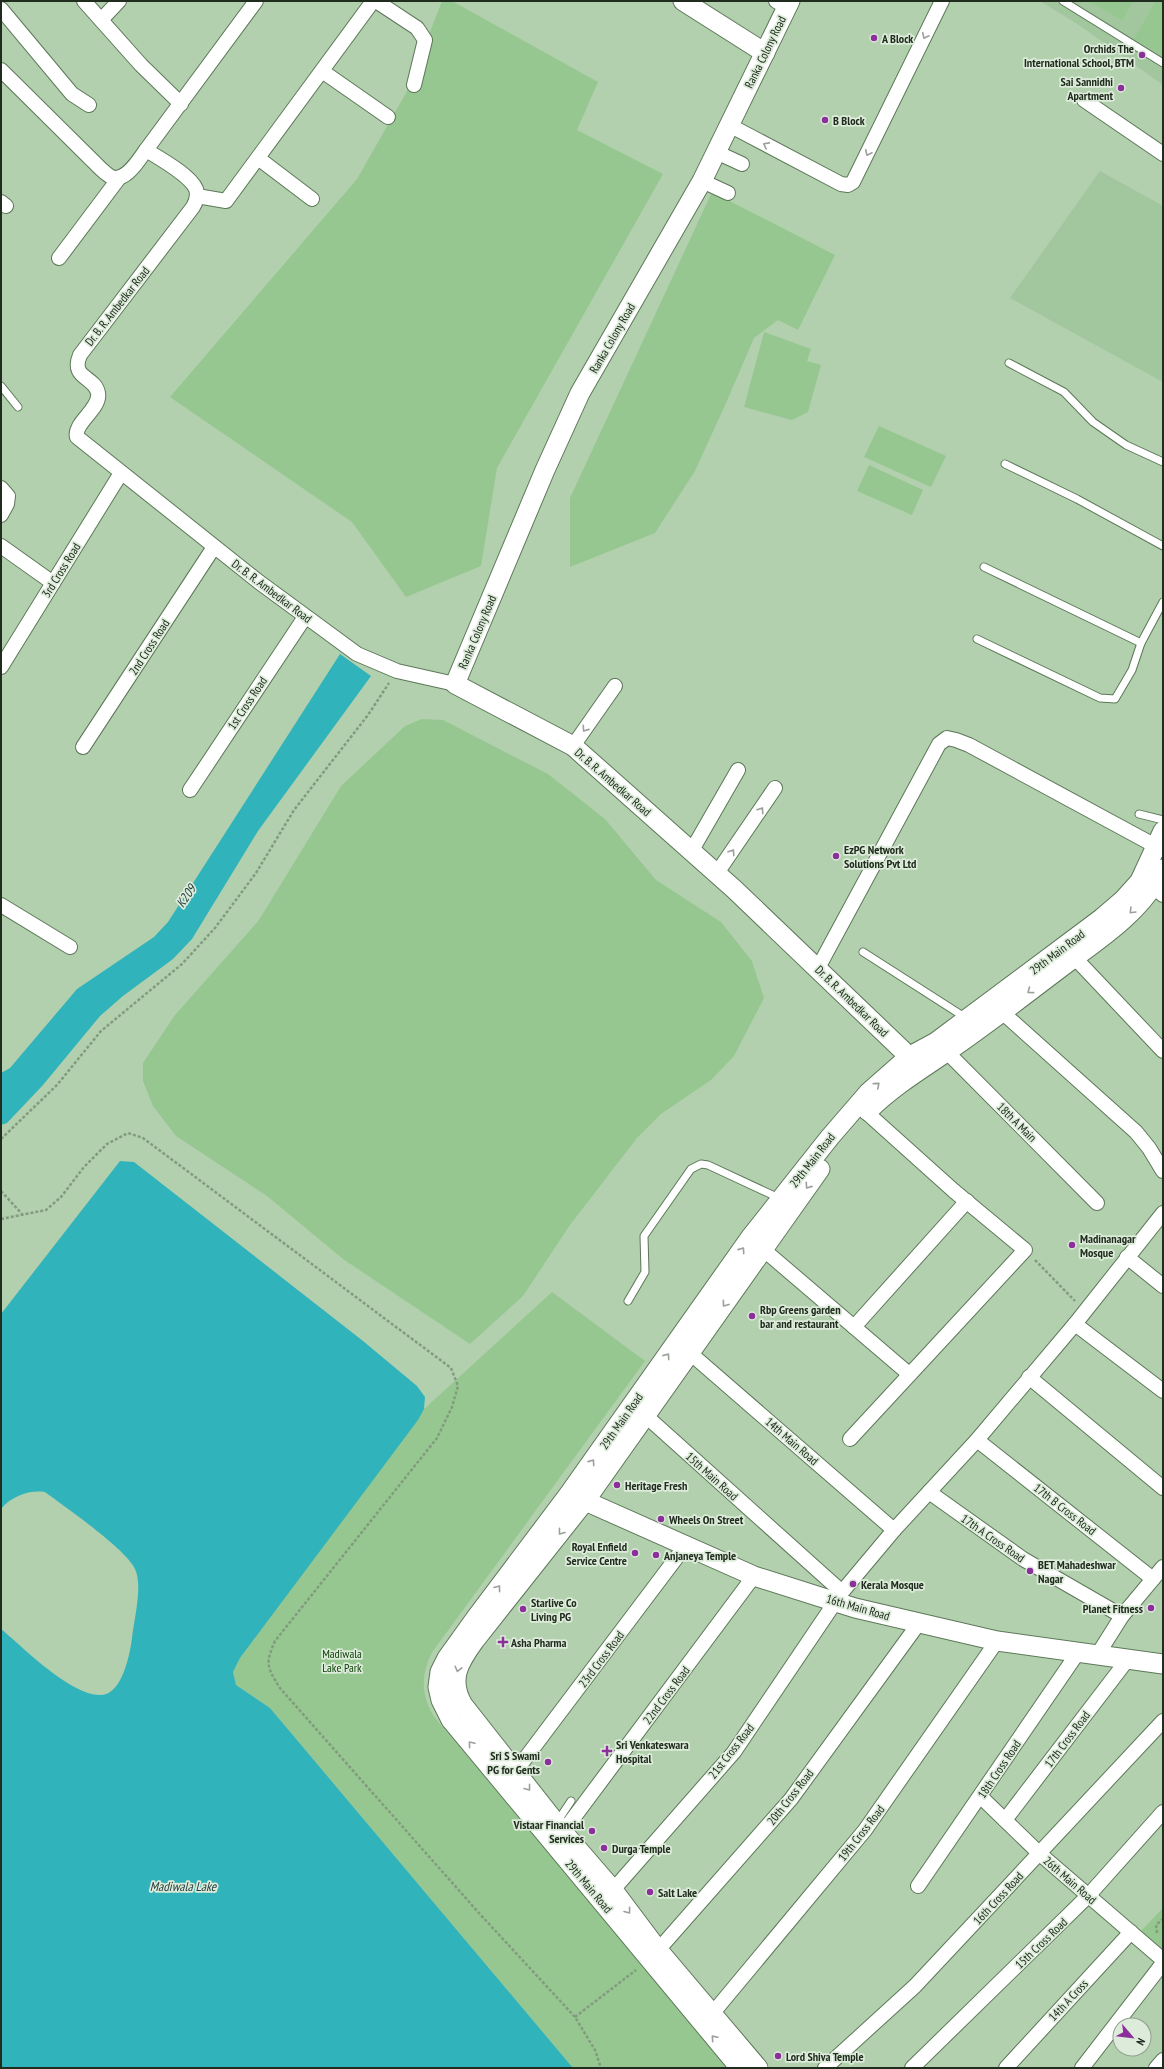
<svg xmlns="http://www.w3.org/2000/svg" width="1164" height="2069" viewBox="0 0 1164 2069" font-family="'PT Sans Narrow',sans-serif">
  <rect width="100%" height="100%" fill="#b2d0ae"/>
  <g fill="#a2c69d">
    <polygon points="1040,1 1163,1 1163,85 1079,25"/>
    <polygon points="1100,171 1163,206 1163,382 1010,298"/>
  </g>
  <g fill="#96c790">
    <polygon points="442,1 452,1 598,82 577,130 663,174 497,468 481,566 406,597 352,522 170,397 357,179 406,93"/>
    <polygon points="1088,1 1133,1 1122,20"/>
    <polygon points="1156,1 1163,1 1163,56 1134,39"/>
    <polygon points="712,192 835,255 798,330 778,320 754,338 726,403 695,471 655,533 570,567 570,498"/>
    <polygon points="764,332 811,349 807,361 821,365 808,412 792,420 744,407"/>
    <polygon points="879,426 946,456 931,487 864,457"/>
    <polygon points="869,465 923,490 912,515 857,491"/>
    <polygon points="422,719 443,720 548,774 605,819 656,880 721,922 752,961 764,998 734,1056 711,1080 661,1114 637,1138 570,1225 523,1296 470,1344 343,1259 267,1196 176,1136 153,1106 143,1081 143,1063 175,1015 259,920 341,786 405,726"/>
    <path d="M552,1292l93,69 -212,290c-14,25 -12,50 6,72l292,345h-158l-303,-360 -34,-23 -3,-13 7,-14 184,-249z"/>
    <polygon points="1163,1908 1163,1955 1139,1933"/>
  </g>
  <g fill="#31b3bb">
    <polygon points="340,654 371,676 258,831 192,939 173,959 123,996 100,1016 43,1085 7,1123 1,1125 1,1073 10,1068 77,989 154,937 168,922"/>
    <path d="M120,1161l14,1 229,179 54,45 8,11 -1,12 -6,11 -178,238 -7,14 3,13 34,23 303,360h-572v-439c23,19 70,67 100,66 21,0 29,-41 31,-57 2,-19 11,-52 3,-69 -9,-20 -70,-62 -90,-77 -16,-2 -33,4 -44,17v-195z"/>
  </g>
  <g fill="none" stroke-linecap="round" stroke-linejoin="round">
    <g stroke="#5c7858" stroke-width="9">
      <g id="lane">
        <polyline points="1063,1 1163,63"/>
        <polyline points="1009,363 1064,392 1093,422 1126,445 1163,462"/>
        <polyline points="1,386 18,407"/>
        <polyline points="1005,464 1077,499 1163,546"/>
        <polyline points="984,567 1141,643"/>
        <polyline points="977,639 1100,698 1115,699 1132,670 1141,643 1163,602"/>
        <polyline points="1139,814 1163,820"/>
        <polyline points="863,952 966,1018"/>
        <polyline points="628,1301 645,1272 644,1236 691,1169 701,1164 708,1165 781,1199"/>
        <polyline points="557,1822 571,1801"/>
      </g>
    </g>
    <g stroke="#5c7858" stroke-width="16">
      <g id="street">
        <polyline points="84,1 141,65 181,104"/>
        <polyline points="376,1 417,28 425,40 414,85"/>
        <polyline points="776,1 787,7"/>
        <polyline points="1,9 72,94 89,105"/>
        <polyline points="101,20 119,1"/>
        <path d="M1,70l100,99c3,3 7,6 10,8 15,6 28,-18 35,-27 13,8 44,25 50,39 2,6 0,13 -3,18l-113,148c-10,24 15,21 18,38 3,16 -25,30 -21,44l182,145 98,72 40,17 58,13"/>
        <polyline points="322,71 388,117"/>
        <polyline points="1084,100 1163,154"/>
        <polyline points="729,125 841,184 848,185 853,182 942,1"/>
        <polyline points="146,150 256,1"/>
        <polyline points="716,152 742,164"/>
        <polyline points="258,158 312,199"/>
        <polyline points="702,181 728,193"/>
        <polyline points="197,196 226,201 373,1"/>
        <polyline points="1,202 6,206"/>
        <polyline points="59,258 119,178"/>
        <polyline points="1,488 8,496 7,504 1,515"/>
        <polyline points="1,546 53,583"/>
        <polyline points="1,667 121,473"/>
        <polyline points="573,746 615,686"/>
        <polyline points="83,747 214,547"/>
        <polyline points="190,790 305,617"/>
        <polyline points="692,850 738,770"/>
        <polyline points="717,873 775,788"/>
        <polyline points="1154,887 1163,895"/>
        <polyline points="1,905 70,947"/>
        <polyline points="1075,958 1163,1051"/>
        <polyline points="818,968 939,744 947,738 956,740 969,745 1163,850"/>
        <polyline points="1002,1012 1136,1132 1149,1148 1163,1171"/>
        <polyline points="941,1046 1097,1203"/>
        <polyline points="764,1250 909,1374"/>
        <polyline points="1127,1257 1163,1286"/>
        <polyline points="1075,1324 1163,1391"/>
        <polyline points="854,1327 967,1201"/>
        <polyline points="690,1353 894,1530"/>
        <polyline points="1029,1377 1163,1488"/>
        <polyline points="850,1439 1025,1250 954,1191 866,1112"/>
        <polyline points="977,1440 1153,1579"/>
        <polyline points="929,1492 1023,1559 1122,1616"/>
        <polyline points="842,1592 894,1530 977,1440 1075,1324 1163,1213"/>
        <polyline points="1098,1654 1122,1616 1163,1567"/>
        <polyline points="515,1772 686,1545"/>
        <polyline points="980,1796 1040,1854 1163,1960"/>
        <polyline points="1005,1820 1128,1659"/>
        <polyline points="563,1832 754,1576"/>
        <polyline points="918,1886 1079,1651"/>
        <polyline points="613,1890 734,1752 842,1592 646,1416"/>
        <polyline points="652,1957 791,1799 919,1623"/>
        <polyline points="712,2014 865,1830 997,1641"/>
        <polyline points="825,2068 915,1986 1163,1721"/>
        <polyline points="912,2068 1088,1896 1163,1812"/>
        <polyline points="1006,2068 1131,1932"/>
        <polyline points="1082,2068 1163,1963"/>
        <polyline points="1156,2068 1163,2060"/>
      </g>
    </g>
    <g stroke="#5c7858" stroke-width="21">
      <g id="secondary">
        <polyline points="683,1 765,53"/>
        <polyline points="790,1 702,181 580,393 545,470 455,684 573,746 734,889 919,1066"/>
        <path d="M868,1111c24,-24 52,-41 80,-60 41,-28 79,-58 119,-88 36,-26 76,-53 96,-94"/>
        <polyline points="574,1496 754,1576 855,1608 997,1641 1163,1664"/>
        <polyline points="740,2068 451,1720 441,1700 438,1687 440,1672 447,1658 475,1619 569,1494 750,1238 830,1137 868,1093 910,1056 936,1042 1102,918 1123,900 1140,881 1163,831"/>
        <path d="M758,2068l-100,-118 -45,-60 -50,-58 -100,-127c-15,-26 -4,-43 12,-65l110,-139 235,-332"/>
      </g>
    </g>
    <g stroke="#829b7f" stroke-width="2.5" stroke-dasharray="3 2" stroke-linecap="butt">
      <polyline points="1,1139 57,1085 101,1031 182,964 215,928 256,873 294,810 368,715 389,683"/>
      <polyline points="1,1191 22,1214"/>
      <path d="M1,1219l45,-9 15,-13 23,-30 23,-23 21,-11 15,5 308,230 7,18 -6,21 -15,31 -162,203c-10,23 -8,25 4,46l199,225 97,105 20,33 6,18"/>
      <polyline points="1035,1260 1075,1301"/>
      <polyline points="1157,1933 1156,1925 1163,1919"/>
      <polyline points="575,2017 636,1970"/>
    </g>
    <use href="#lane" stroke="#fff" stroke-width="7"/>
    <use href="#street" stroke="#fff" stroke-width="14"/>
    <use href="#secondary" stroke="#fff" stroke-width="19"/>
  </g>
  <defs><path id="oneway-chevron" d="M-2-3.5L2.5 0L-2 3.5" fill="none" stroke-width="1.6" stroke-linecap="round" stroke-linejoin="round"/></defs>
  <g stroke="#9ba09a">
    <use href="#oneway-chevron" transform="translate(925 36) rotate(116)"/>
    <use href="#oneway-chevron" transform="translate(766 145) rotate(-152)"/>
    <use href="#oneway-chevron" transform="translate(868 153) rotate(116)"/>
    <use href="#oneway-chevron" transform="translate(585 729) rotate(125)"/>
    <use href="#oneway-chevron" transform="translate(761 810) rotate(-56)"/>
    <use href="#oneway-chevron" transform="translate(732 852) rotate(-56)"/>
    <use href="#oneway-chevron" transform="translate(1132 911) rotate(135)"/>
    <use href="#oneway-chevron" transform="translate(1030 991) rotate(143)"/>
    <use href="#oneway-chevron" transform="translate(877 1085) rotate(-41)"/>
    <use href="#oneway-chevron" transform="translate(808 1186) rotate(125)"/>
    <use href="#oneway-chevron" transform="translate(742 1250) rotate(-55)"/>
    <use href="#oneway-chevron" transform="translate(725 1304) rotate(126)"/>
    <use href="#oneway-chevron" transform="translate(667 1356) rotate(-55)"/>
    <use href="#oneway-chevron" transform="translate(592 1462) rotate(-55)"/>
    <use href="#oneway-chevron" transform="translate(561 1532) rotate(128)"/>
    <use href="#oneway-chevron" transform="translate(498 1588) rotate(-53)"/>
    <use href="#oneway-chevron" transform="translate(458 1669) rotate(104)"/>
    <use href="#oneway-chevron" transform="translate(471 1744) rotate(-130)"/>
    <use href="#oneway-chevron" transform="translate(528 1788) rotate(52)"/>
    <use href="#oneway-chevron" transform="translate(628 1911) rotate(53)"/>
    <use href="#oneway-chevron" transform="translate(714 2038) rotate(-131)"/>
  </g>
  <g fill="#8b2f9a" stroke="#ddecda" stroke-width="1.5">
    <circle cx="874" cy="38" r="4"/>
    <circle cx="1142" cy="55" r="4"/>
    <circle cx="1121" cy="88" r="4"/>
    <circle cx="825" cy="120" r="4"/>
    <circle cx="836" cy="856" r="4"/>
    <circle cx="1072" cy="1245" r="4"/>
    <circle cx="752" cy="1316" r="4"/>
    <circle cx="617" cy="1485" r="4"/>
    <circle cx="661" cy="1519" r="4"/>
    <circle cx="635" cy="1553" r="4"/>
    <circle cx="656" cy="1555" r="4"/>
    <circle cx="1030" cy="1571" r="4"/>
    <circle cx="853" cy="1584" r="4"/>
    <circle cx="1151" cy="1608" r="4"/>
    <circle cx="523" cy="1609" r="4"/>
    <path d="M501 1636h4v4h4v4h-4v4h-4v-4h-4v-4h4z"/>
    <path d="M605 1745h4v4h4v4h-4v4h-4v-4h-4v-4h4z"/>
    <circle cx="548" cy="1762" r="4"/>
    <circle cx="592" cy="1831" r="4"/>
    <circle cx="604" cy="1848" r="4"/>
    <circle cx="650" cy="1892" r="4"/>
    <circle cx="778" cy="2056" r="4"/>
  </g>
  <g text-anchor="middle" dominant-baseline="central" stroke-width="3.5" stroke-linejoin="round" paint-order="stroke">
    <g font-size="12" font-weight="bold" fill="#202c1e" stroke="#ddecda" text-anchor="start">
      <text x="882" y="38">A Block</text>
      <text x="1134" y="48" text-anchor="end">Orchids The<tspan x="1134" dy="14">International School, BTM</tspan></text>
      <text x="1113" y="81" text-anchor="end">Sai Sannidhi<tspan x="1113" dy="14">Apartment</tspan></text>
      <text x="833" y="120">B Block</text>
      <text x="844" y="849">EzPG Network<tspan x="844" dy="14">Solutions Pvt Ltd</tspan></text>
      <text x="1080" y="1238">Madinanagar<tspan x="1080" dy="14">Mosque</tspan></text>
      <text x="760" y="1309">Rbp Greens garden<tspan x="760" dy="14">bar and restaurant</tspan></text>
      <text x="625" y="1485">Heritage Fresh</text>
      <text x="669" y="1519">Wheels On Street</text>
      <text x="627" y="1546" text-anchor="end">Royal Enfield<tspan x="627" dy="14">Service Centre</tspan></text>
      <text x="664" y="1555">Anjaneya Temple</text>
      <text x="1038" y="1564">BET Mahadeshwar<tspan x="1038" dy="14">Nagar</tspan></text>
      <text x="861" y="1584">Kerala Mosque</text>
      <text x="531" y="1602">Starlive Co<tspan x="531" dy="14">Living PG</tspan></text>
      <text x="1143" y="1608" text-anchor="end">Planet Fitness</text>
      <text x="511" y="1642">Asha Pharma</text>
      <text x="616" y="1744">Sri Venkateswara<tspan x="616" dy="14">Hospital</tspan></text>
      <text x="540" y="1755" text-anchor="end">Sri S Swami<tspan x="540" dy="14">PG for Gents</tspan></text>
      <text x="584" y="1824" text-anchor="end">Vistaar Financial<tspan x="584" dy="14">Services</tspan></text>
      <text x="612" y="1848">Durga Temple</text>
      <text x="658" y="1892">Salt Lake</text>
      <text x="786" y="2056">Lord Shiva Temple</text>
    </g>
    <g font-size="12" fill="#202c1e" stroke="#ddecda">
      <text transform="translate(765 52) rotate(-64)">Ranka Colony Road</text>
      <text transform="translate(117 306) rotate(-52)">Dr. B. R. Ambedkar Road</text>
      <text transform="translate(612 338) rotate(-60)">Ranka Colony Road</text>
      <text transform="translate(61 570) rotate(-58)">3rd Cross Road</text>
      <text transform="translate(272 591) rotate(37)">Dr. B. R. Ambedkar Road</text>
      <text transform="translate(477 632) rotate(-67)">Ranka Colony Road</text>
      <text transform="translate(149 647) rotate(-57)">2nd Cross Road</text>
      <text transform="translate(247 703) rotate(-56)">1st Cross Road</text>
      <text transform="translate(613 782) rotate(41)">Dr. B. R. Ambedkar Road</text>
      <text transform="translate(1057 952) rotate(-37)">29th Main Road</text>
      <text transform="translate(852 1001) rotate(44)">Dr. B. R. Ambedkar Road</text>
      <text transform="translate(1017 1122) rotate(45)">18th A Main</text>
      <text transform="translate(812 1160) rotate(-52)">29th Main Road</text>
      <text transform="translate(621 1421) rotate(-55)">29th Main Road</text>
      <text transform="translate(792 1441) rotate(41)">14th Main Road</text>
      <text transform="translate(712 1476) rotate(42)">15th Main Road</text>
      <text transform="translate(1065 1509) rotate(38)">17th B Cross Road</text>
      <text transform="translate(993 1538) rotate(35)">17th A Cross Road</text>
      <text transform="translate(858 1607) rotate(16)">16th Main Road</text>
      <text transform="translate(601 1659) rotate(-53)">23rd Cross Road</text>
      <text transform="translate(666 1695) rotate(-53)">22nd Cross Road</text>
      <text transform="translate(1067 1739) rotate(-53)">17th Cross Road</text>
      <text transform="translate(731 1751) rotate(-52)">21st Cross Road</text>
      <text transform="translate(999 1769) rotate(-56)">18th Cross Road</text>
      <text transform="translate(790 1797) rotate(-52)">20th Cross Road</text>
      <text transform="translate(861 1833) rotate(-52)">19th Cross Road</text>
      <text transform="translate(1070 1880) rotate(41)">26th Main Road</text>
      <text transform="translate(589 1886) rotate(50)">29th Main Road</text>
      <text transform="translate(998 1898) rotate(-47)">16th Cross Road</text>
      <text transform="translate(1041 1943) rotate(-44)">15th Cross Road</text>
      <text transform="translate(1068 2000) rotate(-47)">14th A Cross</text>
    </g>
    <g font-size="12" fill="#10420b" stroke="#ddecda">
      <text x="342" y="1653">Madiwala<tspan x="342" dy="14">Lake Park</tspan></text>
    </g>
    <g font-size="13" font-style="italic" fill="#233e40" stroke="#ddecda">
      <text transform="translate(186 896) rotate(-56)">K209</text>
      <text x="183" y="1886">Madiwala Lake</text>
    </g>
  </g>
  <rect width="1164" height="2069" fill="none" stroke="#202c1e" stroke-width="4"/>
  <g transform="translate(1132 2037) rotate(118)"><circle r="19" fill="#ddecda" stroke="#919f8f"/>
  <path d="M0-3L7 15L0 10L-7 15Z" fill="#8b2f9a"/>
  <text y="-6" font-size="11" font-weight="bold" text-anchor="middle" fill="#202c1e">N</text>
  </g>
</svg>
